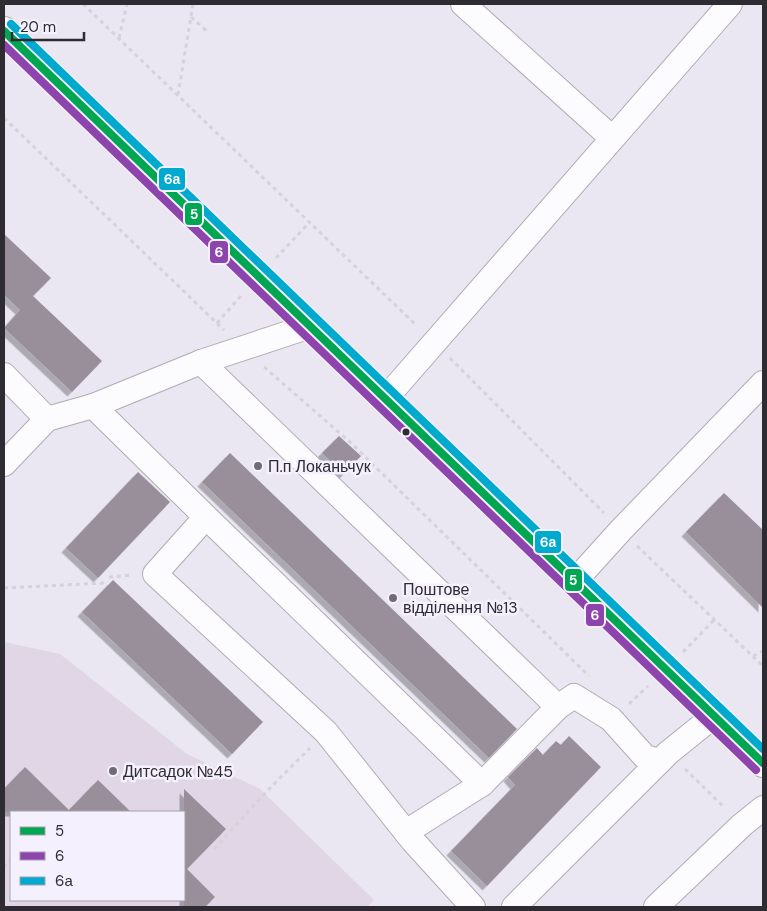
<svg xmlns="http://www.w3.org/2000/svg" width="767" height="911" viewBox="0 0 767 911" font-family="'DM Sans',sans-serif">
  <defs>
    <filter id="shadow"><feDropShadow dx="-4.5" dy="4.5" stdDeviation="0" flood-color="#0004"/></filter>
  </defs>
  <rect width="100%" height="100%" fill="#eae6f2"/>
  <path fill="#e0d6e5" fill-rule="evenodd" d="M4,642l56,12 127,100 73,35 114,111 -7,7h-363zM11,812h173v88h-173z"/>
  <g fill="#988f9b" filter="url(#shadow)">
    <polygon points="4,234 51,278 33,296 102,361 72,392 4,328 20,310 4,295"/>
    <polygon points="339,436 361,456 344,474 322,453"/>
    <polygon points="230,453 517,729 489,758 202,482"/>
    <polygon points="138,472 170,502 98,578 66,548"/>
    <polygon points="724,493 763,530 763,608 686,532"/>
    <polygon points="113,580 263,722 232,754 82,612"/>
    <polygon points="569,736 601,767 487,886 451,851 515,785 508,777 537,748 543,755 556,741 561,745"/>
    <polygon points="25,767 69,810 98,780 131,812 4,812 4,789"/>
    <polygon points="184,789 226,829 187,869 215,897 205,907 184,907"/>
  </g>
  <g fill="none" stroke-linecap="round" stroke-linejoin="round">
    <g stroke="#afacb5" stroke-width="26">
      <g id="minor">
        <polyline points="463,4 612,138"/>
        <polyline points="201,362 558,707"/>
        <polyline points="4,375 47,419"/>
        <polyline points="386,398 730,4"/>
        <polyline points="93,406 206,517 155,574 326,732 413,841 473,907"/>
        <polyline points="4,464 47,419 93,406 201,362 310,326"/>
        <polyline points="206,517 482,784 558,707 574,696 611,719 645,757 660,761"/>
        <polyline points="574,582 621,530 763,383"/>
        <polyline points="406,832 482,784"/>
        <polyline points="514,907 668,753 715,715"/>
        <polyline points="656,907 742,825 763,808"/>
      </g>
    </g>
    <g stroke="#afacb5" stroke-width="30">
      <polyline id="major" points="4,31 763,763"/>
    </g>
    <g stroke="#d5d3d7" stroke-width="3" stroke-dasharray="4 4" stroke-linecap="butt">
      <polyline points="83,4 417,326"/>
      <polyline points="191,17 209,33"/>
      <polyline points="119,38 127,4"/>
      <polyline points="178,95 193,4"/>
      <polyline points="4,118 224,330"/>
      <polyline points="276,258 309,223"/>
      <polyline points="217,323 241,296"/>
      <polyline points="450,358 604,513"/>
      <polyline points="264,367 350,442 589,676"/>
      <polyline points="637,546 763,666"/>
      <polyline points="109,577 132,575"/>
      <polyline points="4,588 104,583"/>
      <polyline points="683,652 714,620"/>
      <polyline points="753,656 763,651"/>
      <polyline points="629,704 648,686"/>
      <polyline points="685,769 725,808"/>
      <polyline points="214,849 268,790 310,748"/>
      <polyline points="4,867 11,859"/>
    </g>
    <use href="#minor" stroke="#fcfbfd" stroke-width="24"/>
    <use href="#major" stroke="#fcfbfd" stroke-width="28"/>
    <g stroke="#f5f0fd" stroke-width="11">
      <polyline id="bus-1" points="4,31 763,763"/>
    </g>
    <g stroke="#f5f0fd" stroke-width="11">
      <polyline id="bus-2" points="4,45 756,770"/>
    </g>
    <g stroke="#f5f0fd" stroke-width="11">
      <polyline id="bus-3" points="11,24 763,749"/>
    </g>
    <use href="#bus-1" stroke="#00a651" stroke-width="8"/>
    <use href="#bus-2" stroke="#8e44ad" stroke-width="8"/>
    <use href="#bus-3" stroke="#00a9ce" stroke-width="8"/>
  </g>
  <circle fill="#2e2b33" stroke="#f5f0fd" stroke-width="2" cx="406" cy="432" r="4.5"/>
  <g fill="#706c76" stroke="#f5f0fd" stroke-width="2">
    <circle cx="258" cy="466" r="5"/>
    <circle cx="393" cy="598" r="5"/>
    <circle cx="113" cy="771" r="5"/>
  </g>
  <g text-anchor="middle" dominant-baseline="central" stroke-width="5" stroke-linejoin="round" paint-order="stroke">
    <g font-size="16" fill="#2e2b33" stroke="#f5f0fd" text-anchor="start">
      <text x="268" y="466">П.п Локаньчук</text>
      <text x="403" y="589">Поштове<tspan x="403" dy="18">відділення №13</tspan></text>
      <text x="123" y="771">Дитсадок №45</text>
    </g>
  </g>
  <g stroke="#f5f0fd" stroke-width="2">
    <rect x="158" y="167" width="28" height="24" rx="5" fill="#00a9ce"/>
    <rect x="184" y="202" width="19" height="24" rx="5" fill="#00a651"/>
    <rect x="209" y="240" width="20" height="24" rx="5" fill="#8e44ad"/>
    <rect x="534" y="530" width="28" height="24" rx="5" fill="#00a9ce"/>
    <rect x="564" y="568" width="19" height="24" rx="5" fill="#00a651"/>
    <rect x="585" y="603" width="20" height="24" rx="5" fill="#8e44ad"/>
  </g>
  <g font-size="14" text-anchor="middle" font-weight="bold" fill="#fff">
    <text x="172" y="184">6а</text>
    <text x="194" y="219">5</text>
    <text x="219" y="257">6</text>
    <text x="548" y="547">6а</text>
    <text x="573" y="585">5</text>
    <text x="595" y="620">6</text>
  </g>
  <rect width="767" height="911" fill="none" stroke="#2e2b33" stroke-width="10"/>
  <rect x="10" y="811" width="175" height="90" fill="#f5f0fd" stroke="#a5a1ac"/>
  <rect x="20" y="827" width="25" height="8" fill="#00a651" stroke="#a5a1ac"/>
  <text x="55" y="836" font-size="15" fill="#2e2b33">5</text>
  <rect x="20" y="852" width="25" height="8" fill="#8e44ad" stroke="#a5a1ac"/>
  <text x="55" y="861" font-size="15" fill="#2e2b33">6</text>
  <rect x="20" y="877" width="25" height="8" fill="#00a9ce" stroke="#a5a1ac"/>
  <text x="55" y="886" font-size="15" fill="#2e2b33">6а</text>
  <path d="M12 32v8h72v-8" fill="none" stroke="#2e2b33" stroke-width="2.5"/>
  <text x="20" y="32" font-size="15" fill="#2e2b33" stroke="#f5f0fd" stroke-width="4" paint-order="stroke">20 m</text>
</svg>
